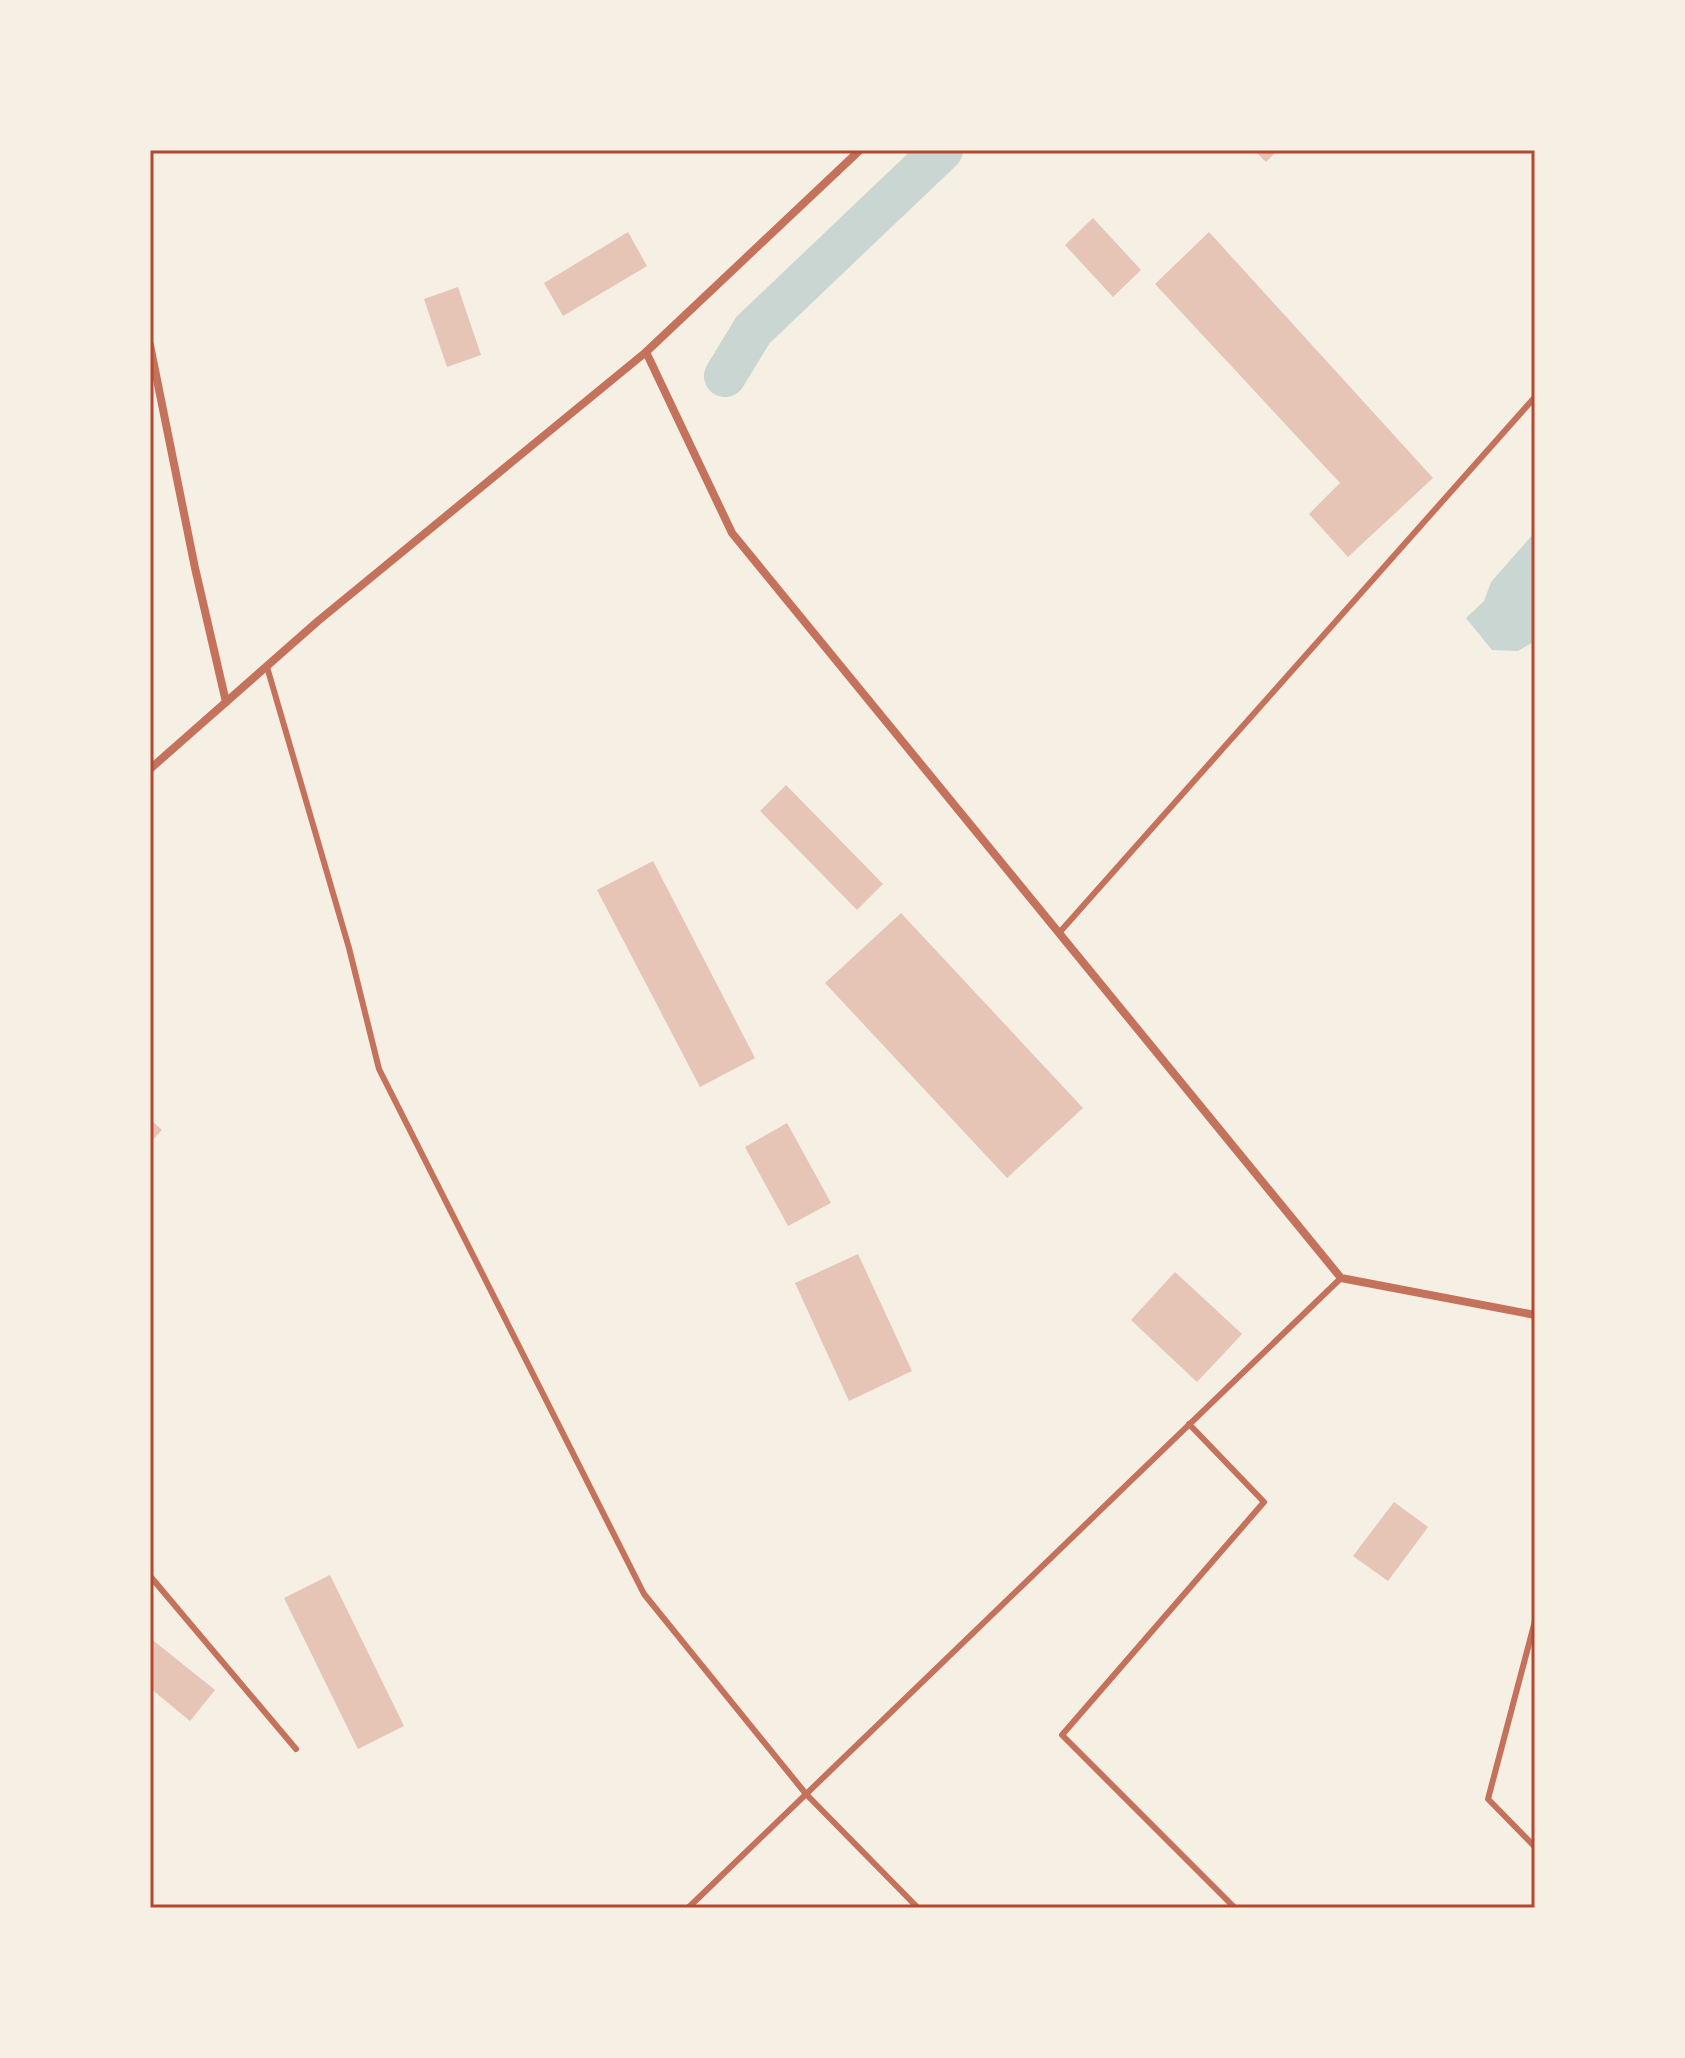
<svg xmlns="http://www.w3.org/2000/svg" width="1685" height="2058" viewBox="0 0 1685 2058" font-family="Barlow,sans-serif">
  <rect width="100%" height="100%" fill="#f6efe4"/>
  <polygon fill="#c9d6d2" points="1535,532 1535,641 1518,651 1492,650 1466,618 1484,601 1491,582"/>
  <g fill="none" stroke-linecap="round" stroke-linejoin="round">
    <polyline stroke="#c9d6d2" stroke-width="42" points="725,376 753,330 942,150"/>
  </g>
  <g fill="#e6c5b7">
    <polygon points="1254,150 1278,150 1266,162"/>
    <polygon points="1093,218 1141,270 1113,297 1065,245"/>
    <polygon points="628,232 647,266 563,316 544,283"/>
    <polygon points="1209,232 1433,478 1348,557 1309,514 1340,483 1155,284"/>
    <polygon points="458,287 481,355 447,367 424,299"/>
    <polygon points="786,785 883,884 857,910 760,811"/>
    <polygon points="653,861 755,1058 700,1087 597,890"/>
    <polygon points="901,913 1083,1108 1007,1178 825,983"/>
    <polygon points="150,1119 162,1130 150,1143"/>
    <polygon points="787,1123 831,1203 788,1226 745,1147"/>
    <polygon points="858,1254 912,1371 849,1401 795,1283"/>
    <polygon points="1175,1272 1242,1334 1197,1382 1131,1320"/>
    <polygon points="1394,1502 1428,1527 1388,1581 1353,1556"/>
    <polygon points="330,1575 404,1726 358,1749 284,1598"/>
    <polygon points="150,1638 215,1690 190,1721 150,1688"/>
  </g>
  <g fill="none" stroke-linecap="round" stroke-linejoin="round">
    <g stroke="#c5725c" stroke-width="6">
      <polyline points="267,667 349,948 379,1069 644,1594 806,1794 918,1908"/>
      <polyline points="1059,933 1535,397"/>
      <polyline points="1189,1424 1264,1502 1062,1735 1235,1908"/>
      <polyline points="150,1576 296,1749"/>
      <polyline points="1535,1621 1488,1799 1535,1847"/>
      <polyline points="688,1908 1341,1278"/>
    </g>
    <g stroke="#c5725c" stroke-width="8">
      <polyline points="150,345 195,568 226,702"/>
      <polyline points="646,352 732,533 1341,1278 1535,1315"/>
      <polyline points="150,769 318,621 646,352 860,150"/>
    </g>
  </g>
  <rect width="1685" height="2058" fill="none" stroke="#f6efe4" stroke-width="304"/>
  <rect x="152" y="152" width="1381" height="1754" fill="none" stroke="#b5482f" stroke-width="3"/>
</svg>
